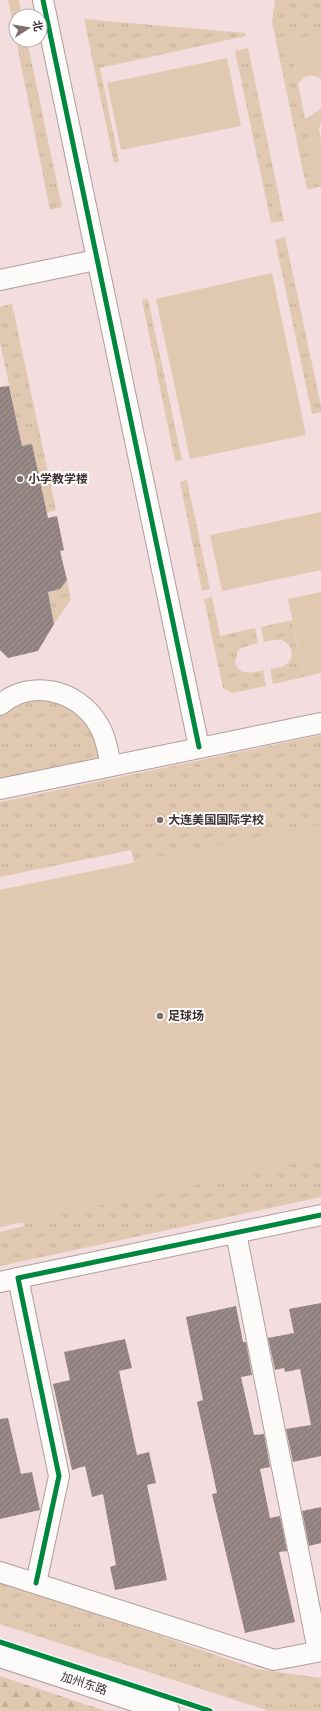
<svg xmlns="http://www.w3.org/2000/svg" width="321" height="1711" viewBox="0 0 321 1711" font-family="'Source Sans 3','Noto Sans SC',sans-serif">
  <defs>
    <pattern id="grass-tufts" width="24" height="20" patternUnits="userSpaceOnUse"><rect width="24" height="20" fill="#e1c9b1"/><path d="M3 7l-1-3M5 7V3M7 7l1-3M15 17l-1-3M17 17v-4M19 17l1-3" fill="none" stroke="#c2ad99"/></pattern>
    <pattern id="forest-firs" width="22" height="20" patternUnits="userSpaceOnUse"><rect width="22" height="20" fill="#e1c9b1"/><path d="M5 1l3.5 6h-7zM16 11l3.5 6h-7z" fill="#c2ad99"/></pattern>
    <pattern id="building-hatch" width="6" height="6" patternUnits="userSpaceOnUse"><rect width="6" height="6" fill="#988987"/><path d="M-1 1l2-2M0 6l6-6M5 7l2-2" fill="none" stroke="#7e716f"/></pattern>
  </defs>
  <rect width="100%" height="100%" fill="#f3ddde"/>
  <g fill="url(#grass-tufts)">
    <polygon points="8,0 19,0 22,16 16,16 16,40 27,40 62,207 50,210"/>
    <polygon points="275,0 321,0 321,37 289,40 319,187 307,190 272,22"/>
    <polygon points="84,19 245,33 246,36 100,68 119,161 114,163"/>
    <polygon points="248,48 284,221 271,223 235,51"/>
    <polygon points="285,237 321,406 321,412 312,414 275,240"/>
    <polygon points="148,299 182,460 175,461 142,300"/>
    <polygon points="12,304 56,510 47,513 32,444 22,446 0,342 0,307"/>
    <polygon points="187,480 210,589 202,591 180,482"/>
    <polygon points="67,580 71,599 54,624 48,592 60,589"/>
    <path d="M212,597l8,39 35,-8 3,15 -14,4 -6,3 -3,13c5,13 16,10 28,7l3,16 -33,7 -10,-5 -19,-89z"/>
    <path d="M292,620l12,57 -31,7 -3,-15c6,-1 14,-2 18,-6 8,-8 2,-21 -7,-23 -6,-1 -11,1 -17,2l-3,-15z"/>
    <polygon points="27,691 86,708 111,766 0,789 0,705"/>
    <polygon points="321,735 321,1197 0,1266 0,1232 24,1226 23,1222 0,1227 0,890 134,863 131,850 0,877 0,802"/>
    <polygon points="0,1580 256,1669 321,1678 321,1711 269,1711 0,1624"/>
  </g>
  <polygon fill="url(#forest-firs)" points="0,1676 106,1711 0,1711"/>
  <g fill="#e1c9b1">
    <path d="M321,37v42c-10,-6 -16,-4 -23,5l-9,-44z"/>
    <polygon points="227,58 241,126 121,150 107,83"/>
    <polygon points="321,109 321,122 319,129 321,140 321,187 319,187 305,119"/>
    <polygon points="272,273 306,435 190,459 156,299"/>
    <polygon points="321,512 321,570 222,591 210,535"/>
    <polygon points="321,592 321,673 304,677 288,599"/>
    <polygon points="321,824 321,1158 0,1227 0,890"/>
  </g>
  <g fill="url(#building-hatch)">
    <polygon points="9,386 22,446 32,444 48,518 57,516 64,550 60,551 67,580 60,589 48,592 54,624 38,651 8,658 0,650 0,387"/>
    <polygon points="321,1303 321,1456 293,1462 286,1429 311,1425 300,1369 285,1372 284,1368 275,1370 268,1338 294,1333 289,1309"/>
    <polygon points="236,1306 243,1342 246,1342 252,1375 241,1377 254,1435 264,1434 270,1467 260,1469 270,1518 280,1516 287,1551 279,1552 295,1622 245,1633 212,1494 217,1493 197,1402 203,1400 186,1317"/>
    <polygon points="125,1339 132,1368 119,1371 137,1455 149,1452 156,1483 147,1485 167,1580 115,1590 110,1567 116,1565 103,1494 92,1497 85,1466 72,1470 53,1384 70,1380 64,1352"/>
    <polygon points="8,1418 21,1474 32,1472 40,1510 0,1519 0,1419"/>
    <polygon points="321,1507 321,1543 309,1546 302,1511"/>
  </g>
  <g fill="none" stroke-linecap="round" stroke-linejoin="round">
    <g stroke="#af9e9f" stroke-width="22">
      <g id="street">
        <polyline points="43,0 199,747"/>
        <polyline points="0,280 96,260"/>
        <path d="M0,705c31,-27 78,-15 98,19 8,12 10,28 13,42"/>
        <polyline points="0,789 321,723"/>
        <polyline points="236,1233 318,1651"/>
        <polyline points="0,1282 18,1278"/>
        <polyline points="0,1572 274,1660 321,1651"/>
        <polyline points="36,1583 59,1476 18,1278 321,1215"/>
      </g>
    </g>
    <g stroke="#af9e9f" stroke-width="24">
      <polyline id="secondary" points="0,1656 168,1711"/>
    </g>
    <use href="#street" stroke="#fdfafa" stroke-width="20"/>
    <use href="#secondary" stroke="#fdfafa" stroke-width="22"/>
    <g stroke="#fff" stroke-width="8">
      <g id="cycleway">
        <polyline points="43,0 199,747"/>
        <polyline points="36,1583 59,1476 18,1278 321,1215"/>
        <polyline points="0,1642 210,1711"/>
      </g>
    </g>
    <use href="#cycleway" stroke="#00873e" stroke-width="5"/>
  </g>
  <g fill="#806e6f" stroke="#fff" stroke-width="1.5">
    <circle cx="20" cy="479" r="4"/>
    <circle cx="160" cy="820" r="4"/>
    <circle cx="160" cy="1016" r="4"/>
  </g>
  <g text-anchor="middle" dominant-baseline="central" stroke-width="4" stroke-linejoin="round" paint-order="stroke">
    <g font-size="12" font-weight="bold" fill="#423233" stroke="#fff" text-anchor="start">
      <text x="28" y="479">小学教学楼</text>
      <text x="168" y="820">大连美国国际学校</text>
      <text x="168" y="1016">足球场</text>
    </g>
    <g font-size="12" fill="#423233" stroke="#fff">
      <text transform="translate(84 1684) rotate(18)">加州东路</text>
    </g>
  </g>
  <g transform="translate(28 28) rotate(78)"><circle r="19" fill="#ffffff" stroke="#b3adad"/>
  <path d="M0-3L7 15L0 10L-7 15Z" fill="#806e6f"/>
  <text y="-6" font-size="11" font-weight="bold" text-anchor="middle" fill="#423233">北</text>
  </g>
</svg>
